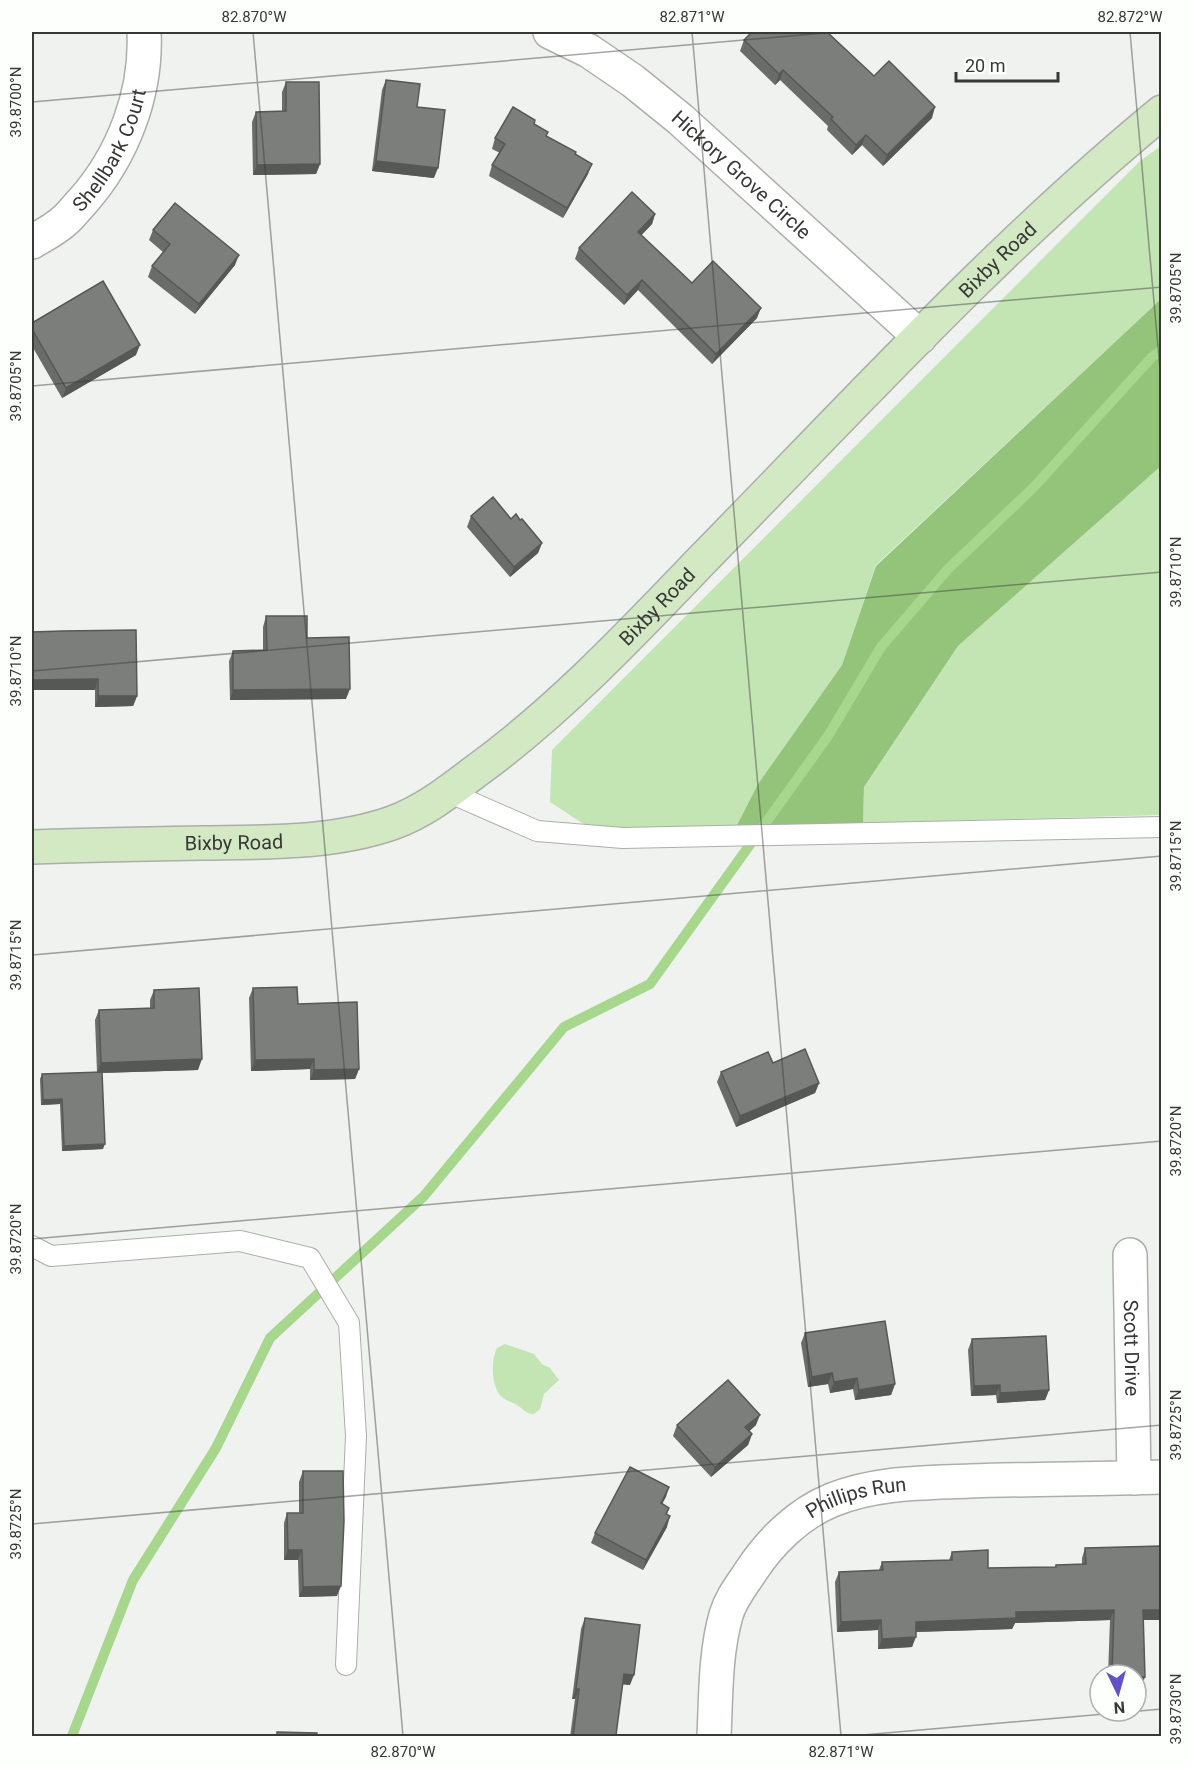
<svg xmlns="http://www.w3.org/2000/svg" width="1193" height="1768" viewBox="0 0 1193 1768" font-family="Roboto,sans-serif">
  <rect width="100%" height="100%" fill="#eff2ee"/>
  <g fill="#c3e4b3">
    <polygon points="1161,146 1161,299 876,565 842,665 758,784 736,827 596,832 550,802 552,750 1140,161"/>
    <polygon points="1161,466 1161,815 863,823 864,787 958,646"/>
    <path d="M505,1344l29,10 8,10 8,4 9,12 -15,14 -4,15 -6,5c-8,0 -11,-5 -17,-9 -6,-4 -12,-4 -17,-10 -9,-11 -9,-35 -3,-47z"/>
  </g>
  <polygon fill="#94c47a" points="1161,299 1161,466 958,646 864,787 863,823 736,827 758,784 842,665 876,566"/>
  <g fill="none" stroke-linecap="round" stroke-linejoin="round">
    <polyline stroke="#a6d78c" stroke-width="10" points="72,1736 133,1580 216,1448 270,1338 424,1196 564,1027 650,984 828,736 881,647 948,569 1034,487 1152,357 1162,350"/>
    <g stroke="#abaeaa" stroke-width="22">
      <g id="lane">
        <polyline points="448,792 537,831 623,838 1162,827"/>
        <polyline points="32,1246 51,1256 240,1241 310,1258 349,1323 356,1436 346,1665"/>
      </g>
    </g>
    <g stroke="#abaeaa" stroke-width="36">
      <g id="street">
        <path id="s1" d="M550,32l39,19 44,30 47,38 240,218"/>
        <path id="s2" d="M32,242c10,-6 22,-12 31,-20 7,-5 13,-14 19,-20 41,-46 65,-109 62,-170"/>
        <path id="s3" d="M1130,1255l4,223"/>
        <path id="s4" d="M714,1736c2,-40 1,-82 12,-121 5,-17 16,-30 25,-44 19,-29 47,-57 81,-71 44,-18 91,-17 138,-19 64,-2 128,-2 192,-4"/>
      </g>
    </g>
    <g stroke="#abaeaa" stroke-width="36">
      <g id="secondary">
        <path id="s5" d="M32,847c56,-2 113,-3 170,-4 62,-1 130,1 190,-20 31,-11 58,-32 84,-52 84,-61 156,-138 228,-213 148,-151 295,-312 458,-446"/>
      </g>
    </g>
    <use href="#lane" stroke="#fff" stroke-width="20"/>
    <use href="#street" stroke="#fff" stroke-width="33"/>
    <use href="#secondary" stroke="#d3e9c4" stroke-width="33"/>
  </g>
  <g fill="#6a6c69">
    <polygon points="744,40 874,76 932,118 883,166 862,145 852,155 827,130 828,126 780,80 775,85 740,51"/>
    <polygon points="386,80 434,178 372,171 382,90"/>
    <polygon points="286,82 320,164 316,174 253,175 252,122 256,112 282,111 282,92"/>
    <polygon points="534,124 547,136 575,154 588,174 563,218 489,176 492,165 500,153 492,149 495,138"/>
    <polygon points="655,214 652,224 641,235 692,283 757,318 712,364 638,290 624,305 575,259 579,248"/>
    <polygon points="153,230 235,265 195,314 148,277 152,266 163,252 149,240"/>
    <polygon points="32,323 136,355 62,398 32,346"/>
    <polygon points="471,516 511,519 542,543 538,553 510,577 467,527"/>
    <polygon points="266,616 307,638 346,699 230,700 229,661 233,651 263,650 263,627"/>
    <polygon points="32,632 137,696 133,706 95,707 95,690"/>
    <polygon points="253,988 298,1004 359,1069 355,1079 310,1080 310,1069 251,1071 249,998"/>
    <polygon points="154,990 198,1070 102,1073 103,1149 62,1151 60,1104 41,1105 40,1079 42,1074 97,1072 95,1020 99,1010 150,1008 150,1000"/>
    <polygon points="773,1063 819,1083 815,1093 736,1127 717,1082 721,1072"/>
    <polygon points="805,1333 895,1384 891,1395 855,1400 853,1389 830,1393 828,1384 808,1387 801,1343"/>
    <polygon points="972,1339 1049,1390 1045,1400 997,1403 996,1395 971,1396 968,1350"/>
    <polygon points="677,1425 756,1425 749,1431 752,1434 748,1445 711,1477 673,1436"/>
    <polygon points="303,1471 337,1596 299,1597 298,1560 284,1560 284,1523 287,1513 299,1513 299,1482"/>
    <polygon points="669,1487 662,1504 669,1508 667,1514 667,1527 643,1570 591,1543 595,1533"/>
    <polygon points="1161,1546 1161,1620 1143,1620 1141,1688 1136,1675 1108,1675 1110,1620 1015,1623 1012,1629 916,1632 912,1647 878,1649 878,1630 837,1632 835,1582 839,1572 879,1570 882,1562 949,1560 952,1552 988,1568 1055,1567 1056,1565 1082,1564 1082,1558 1085,1548"/>
    <polygon points="585,1618 630,1685 622,1684 616,1735 625,1737 570,1737 575,1699 572,1699 581,1629"/>
  </g>
  <g fill="#565855">
    <polygon points="783,70 780,80 775,85 779,74"/>
    <polygon points="935,107 932,118 883,166 887,155"/>
    <polygon points="866,135 862,145 852,155 856,145"/>
    <polygon points="376,161 438,168 434,178 372,171"/>
    <polygon points="320,164 316,174 253,175 257,165"/>
    <polygon points="592,164 588,174 563,218 567,208"/>
    <polygon points="655,214 652,224 634,243 638,232"/>
    <polygon points="239,255 235,265 195,314 199,304"/>
    <polygon points="642,280 638,290 624,305 627,295"/>
    <polygon points="761,308 757,318 712,364 716,354"/>
    <polygon points="140,345 136,355 62,398 66,388"/>
    <polygon points="542,543 538,553 510,577 514,567"/>
    <polygon points="98,679 95,690 32,690 32,680"/>
    <polygon points="350,689 346,699 230,700 233,690"/>
    <polygon points="98,696 137,696 133,706 95,707"/>
    <polygon points="202,1059 198,1070 97,1073 101,1063"/>
    <polygon points="314,1059 310,1069 251,1071 255,1060"/>
    <polygon points="359,1069 355,1079 310,1080 314,1070"/>
    <polygon points="819,1083 815,1093 736,1127 740,1116"/>
    <polygon points="62,1099 60,1104 41,1105 43,1100"/>
    <polygon points="105,1144 103,1149 62,1151 64,1146"/>
    <polygon points="832,1373 828,1384 808,1387 812,1377"/>
    <polygon points="857,1378 853,1389 830,1393 834,1382"/>
    <polygon points="895,1384 891,1395 855,1400 859,1390"/>
    <polygon points="1000,1385 996,1395 971,1396 974,1386"/>
    <polygon points="1049,1390 1045,1400 997,1403 1000,1393"/>
    <polygon points="760,1415 756,1425 742,1438 745,1427"/>
    <polygon points="752,1434 748,1445 711,1477 715,1467"/>
    <polygon points="669,1487 666,1497 657,1513 661,1503"/>
    <polygon points="670,1516 667,1527 643,1570 646,1560"/>
    <polygon points="288,1550 302,1550 298,1560 284,1560"/>
    <polygon points="341,1586 337,1596 299,1597 303,1587"/>
    <polygon points="1114,1610 1110,1620 1015,1623 1012,1629 912,1632 916,1622 1016,1612"/>
    <polygon points="1143,1610 1161,1610 1161,1620 1139,1620"/>
    <polygon points="881,1620 878,1630 837,1632 841,1622"/>
    <polygon points="916,1637 912,1647 878,1649 882,1639"/>
    <polygon points="624,1674 634,1675 630,1685 620,1684"/>
    <polygon points="1136,1677 1145,1677 1141,1688 1136,1687"/>
    <polygon points="576,1689 579,1689 575,1699 572,1699"/>
  </g>
  <g fill="#7b7e7a" stroke="#565855" stroke-width="1.5">
    <polygon points="752,32 827,32 874,76 889,61 935,107 887,155 866,135 856,145 831,119 833,117 783,70 779,74 744,40"/>
    <polygon points="386,80 420,84 417,107 445,110 438,168 376,161"/>
    <polygon points="286,82 319,82 320,164 257,165 256,112 286,111"/>
    <polygon points="513,107 535,120 534,124 548,132 546,136 576,152 575,154 592,164 567,208 492,165 505,144 495,138"/>
    <polygon points="632,192 655,214 638,232 692,283 713,261 761,308 716,354 642,280 627,295 579,248"/>
    <polygon points="175,203 239,255 199,304 152,266 170,244 153,230"/>
    <polygon points="103,281 140,345 66,388 32,329 32,323"/>
    <polygon points="493,497 511,519 516,514 520,520 522,519 542,543 514,567 471,516"/>
    <polygon points="266,616 307,616 307,638 349,637 350,689 233,690 233,651 267,650"/>
    <polygon points="136,630 137,696 98,696 98,679 32,680 32,632 62,631"/>
    <polygon points="297,987 298,1004 357,1002 359,1069 314,1070 314,1059 255,1060 253,988"/>
    <polygon points="199,988 202,1059 101,1063 99,1010 154,1008 154,990"/>
    <polygon points="805,1049 819,1083 740,1116 721,1072 768,1052 773,1063"/>
    <polygon points="102,1072 105,1144 64,1146 62,1099 43,1100 42,1074"/>
    <polygon points="885,1321 895,1384 859,1390 857,1378 834,1382 832,1373 812,1377 805,1333"/>
    <polygon points="1046,1336 1049,1390 1000,1393 1000,1385 974,1386 972,1339"/>
    <polygon points="728,1380 760,1415 745,1427 752,1434 715,1467 677,1425"/>
    <polygon points="630,1467 669,1487 661,1503 669,1508 666,1514 670,1516 646,1560 595,1533"/>
    <polygon points="303,1471 343,1471 344,1521 341,1586 303,1587 302,1550 288,1550 287,1513 303,1513"/>
    <polygon points="1161,1546 1161,1610 1143,1610 1145,1677 1136,1677 1136,1675 1112,1675 1114,1610 1016,1612 1016,1618 916,1622 916,1637 882,1639 881,1620 841,1622 839,1572 883,1570 882,1562 952,1560 952,1552 988,1550 988,1568 1056,1567 1056,1565 1086,1564 1085,1548"/>
    <polygon points="585,1618 640,1625 634,1675 624,1674 616,1735 625,1737 573,1737 579,1689 576,1689"/>
    <polygon points="277,1732 317,1733 316,1737 277,1737"/>
  </g>
  <path fill="none" stroke="#383937" stroke-width="1.5" stroke-opacity="0.45" d="M253,32l150,1704M692,32l149,1704M1130,32l32,360M32,102l804,-70M32,386l1130,-99M32,671l1130,-99M32,955l1130,-99M32,1239l1130,-98M32,1524l1130,-99M851,1736l311,-27"/>
  <g text-anchor="middle" dominant-baseline="central" stroke-width="6" stroke-linejoin="round" paint-order="stroke">
    <g font-size="20" fill="#383937" stroke="#fcfffb">
      <text stroke="none"><textPath href="#s2" startOffset="124">Shellbark Court</textPath></text>
      <text stroke="none"><textPath href="#s1" startOffset="240">Hickory Grove Circle</textPath></text>
      <text stroke="none"><textPath href="#s5" startOffset="1192">Bixby Road</textPath></text>
      <text stroke="none"><textPath href="#s5" startOffset="706">Bixby Road</textPath></text>
      <text stroke="none"><textPath href="#s5" startOffset="202">Bixby Road</textPath></text>
      <text stroke="none"><textPath href="#s3" startOffset="93">Scott Drive</textPath></text>
      <text stroke="none"><textPath href="#s4" startOffset="306">Phillips Run</textPath></text>
    </g>
  </g>
  <rect width="1193" height="1768" fill="none" stroke="#fcfffb" stroke-width="66"/>
  <g transform="translate(1118 1693) rotate(175)"><circle r="28" fill="#fcfffb" stroke="#aeb0ad" stroke-width="1.5"/>
  <path d="M0-4.5L10 22L0 15L-10 22Z" fill="#6351ca"/>
  <text y="-9" font-size="16" font-weight="bold" text-anchor="middle" fill="#383937">N</text>
  </g>
  <path d="M956 72v9h102v-9" fill="none" stroke="#383937" stroke-width="3"/>
  <text x="965" y="72" font-size="18" fill="#383937" stroke="#fcfffb" stroke-width="4.5" paint-order="stroke">20 m</text>
  <rect x="33" y="33" width="1127" height="1702" fill="none" stroke="#383937" stroke-width="2"/>
  <g font-size="15" text-anchor="middle" fill="#383937">
    <text x="254" y="22">82.870°W</text>
    <text x="692" y="22">82.871°W</text>
    <text x="1130" y="22">82.872°W</text>
    <text transform="translate(16 102) rotate(-90)" y="5">39.8700°N</text>
    <text transform="translate(1176 288) rotate(-90)" y="5">39.8705°N</text>
    <text transform="translate(16 386) rotate(-90)" y="5">39.8705°N</text>
    <text transform="translate(1176 572) rotate(-90)" y="5">39.8710°N</text>
    <text transform="translate(16 671) rotate(-90)" y="5">39.8710°N</text>
    <text transform="translate(1176 856) rotate(-90)" y="5">39.8715°N</text>
    <text transform="translate(16 955) rotate(-90)" y="5">39.8715°N</text>
    <text transform="translate(1176 1141) rotate(-90)" y="5">39.8720°N</text>
    <text transform="translate(16 1239) rotate(-90)" y="5">39.8720°N</text>
    <text transform="translate(1176 1425) rotate(-90)" y="5">39.8725°N</text>
    <text transform="translate(16 1524) rotate(-90)" y="5">39.8725°N</text>
    <text transform="translate(1176 1709) rotate(-90)" y="5">39.8730°N</text>
    <text x="403" y="1757">82.870°W</text>
    <text x="841" y="1757">82.871°W</text>
  </g>
</svg>
